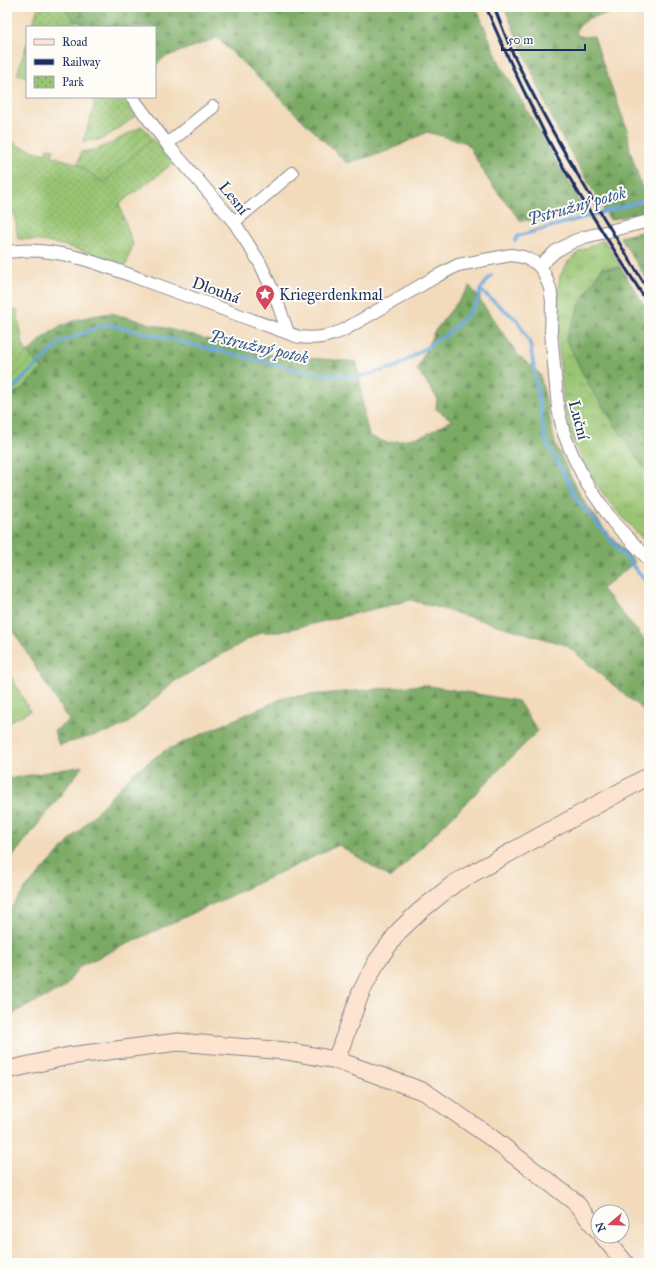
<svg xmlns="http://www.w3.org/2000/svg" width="656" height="1270" viewBox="0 0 656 1270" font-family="'IM FELL Great Primer',serif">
  <defs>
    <pattern id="grass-tufts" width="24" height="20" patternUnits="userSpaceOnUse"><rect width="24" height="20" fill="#99c472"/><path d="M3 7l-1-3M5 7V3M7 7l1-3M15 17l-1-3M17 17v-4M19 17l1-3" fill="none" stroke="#7ca061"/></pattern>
    <pattern id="forest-firs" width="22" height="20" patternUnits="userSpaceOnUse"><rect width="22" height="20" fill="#7aaa64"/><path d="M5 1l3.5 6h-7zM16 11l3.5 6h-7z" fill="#638b56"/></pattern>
    <pattern id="park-dots" width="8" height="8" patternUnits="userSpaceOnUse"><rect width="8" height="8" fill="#99c472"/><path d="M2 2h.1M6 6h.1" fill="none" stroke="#7ca061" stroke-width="1.8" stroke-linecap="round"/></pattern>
    <pattern id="garden-furrows" width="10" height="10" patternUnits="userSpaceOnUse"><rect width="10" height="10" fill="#99c472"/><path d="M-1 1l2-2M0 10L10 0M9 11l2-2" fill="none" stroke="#7ca061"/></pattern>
  </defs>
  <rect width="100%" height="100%" fill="#fdfcf7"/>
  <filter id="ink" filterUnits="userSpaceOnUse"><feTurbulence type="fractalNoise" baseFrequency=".025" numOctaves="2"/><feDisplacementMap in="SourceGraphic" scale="8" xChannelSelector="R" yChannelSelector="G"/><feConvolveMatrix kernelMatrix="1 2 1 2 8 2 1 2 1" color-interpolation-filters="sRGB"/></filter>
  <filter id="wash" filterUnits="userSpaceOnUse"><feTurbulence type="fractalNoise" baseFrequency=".012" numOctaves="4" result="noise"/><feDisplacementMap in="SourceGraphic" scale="16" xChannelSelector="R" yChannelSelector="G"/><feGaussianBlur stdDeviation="0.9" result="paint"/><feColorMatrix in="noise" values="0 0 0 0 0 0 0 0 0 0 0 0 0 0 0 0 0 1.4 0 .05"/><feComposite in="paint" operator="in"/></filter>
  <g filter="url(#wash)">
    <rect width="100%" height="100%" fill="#f2daba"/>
    <polygon fill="url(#grass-tufts)" stroke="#5a7a68" points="604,240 621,268 602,268 640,461 649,476 649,546 610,503 589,474 573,441 564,408 558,340 557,294 560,276 568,262 580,251"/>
    <g fill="url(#forest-firs)" stroke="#4a6c61">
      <polygon points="43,7 476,7 500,64 586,212 545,220 520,220 489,181 467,143 427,132 388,151 347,163 217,38 165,57 155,65 155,27 86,27 84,25"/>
      <polygon points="504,7 641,7 589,18 576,29 577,35 584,37 594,36 602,61 627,129 630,150 642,188 649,185 649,210 610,220 557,129"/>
      <polygon points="649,230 649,283 620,237"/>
      <polygon points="602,268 621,268 649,313 649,476 588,384 566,339 581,302"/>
      <path d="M470,286l49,70 21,18 15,70 25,51 25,35 30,32 -33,27 47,56v70l-83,-70 -155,-45 -132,32h-18l-89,51 -44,40 -17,8 -52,14 -5,-14 15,-10 -62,-100v-220l36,-32 -16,-16c6,-5 12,-12 19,-17 18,-15 42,-20 65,-23l149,41 97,8 8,57 4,17 18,7 36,-7 29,-16 -16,-11 1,-11 -20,-29 17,-37z"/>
      <polygon points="424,685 518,701 538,731 391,878 339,845 80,966 64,988 17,1011 7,1021 7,914 26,888 132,774 164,751 285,697"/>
      <polygon points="83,766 7,864 7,779"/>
    </g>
    <g fill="url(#park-dots)" stroke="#5a7a68">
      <polygon points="38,7 63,7 78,27 32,27"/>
      <polygon points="27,43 27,77 17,74"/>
      <polygon points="93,97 123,97 135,116 120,128 102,139 83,142 94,108"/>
      <path d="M7,138l14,9 24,7 2,-6 7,1 -2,7 26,8 25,19 49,-45 22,25 -55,41 14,40 -7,21c-35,-12 -71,-25 -108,-26l-4,-27 -7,1z"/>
    </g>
    <g fill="url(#garden-furrows)" stroke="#5a7a68">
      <polygon points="142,126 152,138 103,183 78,164 81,152 97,149 110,144"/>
      <polygon points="17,310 23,345 27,353 43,369 19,391 7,396 7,311"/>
    </g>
    <polygon fill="#99c472" stroke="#5a7a68" points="7,669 30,711 7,723"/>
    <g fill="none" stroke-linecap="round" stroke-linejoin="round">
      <g stroke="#68a5d9" stroke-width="3.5">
        <polyline points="646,234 649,236"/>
        <polyline points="515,241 518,236 649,199"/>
        <polyline points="480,290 517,320 530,343 545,440 579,502 649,585"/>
        <polyline points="7,394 61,342 106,324 312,373 358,377 396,367 447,334 471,311 479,298 480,290 491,276"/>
      </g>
    </g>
  </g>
  <g filter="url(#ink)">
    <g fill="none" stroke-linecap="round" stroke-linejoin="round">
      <g stroke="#86848c" stroke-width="14">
        <g id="street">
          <polyline points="132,97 167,144 234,222 260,263 276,298 288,333"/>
          <polyline points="167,144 213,107"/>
          <polyline points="234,222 292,173"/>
          <path d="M7,252c50,-8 101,15 147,32 48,17 97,36 145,53 19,2 26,0 43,-6l95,-55 21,-11 53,-10 12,2 11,5 5,4 5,7 6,15 2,13 -1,31 7,77 6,25 9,22 14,28 26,38 36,38"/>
          <polyline points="539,266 556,251 574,241 585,237 649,221"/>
        </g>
      </g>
      <g stroke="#86848c" stroke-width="19">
        <g id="secondary">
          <polyline points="336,1060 361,992 377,961 399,931 420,911 455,883 649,776"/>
          <polyline points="7,1070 69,1056 178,1042 286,1051 336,1060 425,1092 489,1136 575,1202 598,1230"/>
          <polyline points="603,1236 625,1263"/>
        </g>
      </g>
      <use href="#street" stroke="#fff" stroke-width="12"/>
      <use href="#secondary" stroke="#fde4d0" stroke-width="17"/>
      <g stroke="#1b2f5e" stroke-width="3">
        <path d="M486,7c18,43 38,85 59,127 31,59 69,115 104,171"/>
        <path d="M494,7c7,17 13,34 21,51 38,81 87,157 134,233"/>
      </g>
    </g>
  </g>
  <defs>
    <g id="sight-pin" transform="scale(1)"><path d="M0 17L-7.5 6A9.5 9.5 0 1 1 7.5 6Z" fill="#d1495b" stroke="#fdfcf7"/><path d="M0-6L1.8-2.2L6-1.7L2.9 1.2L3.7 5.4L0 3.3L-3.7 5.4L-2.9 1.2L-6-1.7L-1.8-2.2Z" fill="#fff"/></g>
  </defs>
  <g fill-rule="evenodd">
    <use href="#sight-pin" x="265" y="294"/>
  </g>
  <g text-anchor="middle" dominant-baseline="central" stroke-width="4" stroke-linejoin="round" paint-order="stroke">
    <g font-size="16" fill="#1b2f5e" stroke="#fdfcf7">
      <text transform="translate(234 198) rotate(51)">Lesní</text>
      <text transform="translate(216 290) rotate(20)">Dlouhá</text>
      <text transform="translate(579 420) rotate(75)">Luční</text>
    </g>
    <g font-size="16" fill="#1b2f5e" stroke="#fdfcf7" text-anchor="start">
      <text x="279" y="294">Kriegerdenkmal</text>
    </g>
    <g font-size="17" font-style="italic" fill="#365889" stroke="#fdfcf7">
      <text transform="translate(577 206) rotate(-16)">Pstružný potok</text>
      <text transform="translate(259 347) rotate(13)">Pstružný potok</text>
    </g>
  </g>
  <rect width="656" height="1270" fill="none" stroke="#fdfcf7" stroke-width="24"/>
  <rect x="26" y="26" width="130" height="72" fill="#fdfcf7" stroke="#a3aaba"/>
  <rect x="34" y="39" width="20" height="6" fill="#fde4d0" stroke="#a3aaba"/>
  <text x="62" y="46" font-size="12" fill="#1b2f5e">Road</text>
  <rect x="34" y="59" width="20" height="6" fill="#1b2f5e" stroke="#a3aaba"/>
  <text x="62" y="66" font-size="12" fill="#1b2f5e">Railway</text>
  <rect x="34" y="76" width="20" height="12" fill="url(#park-dots)" stroke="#a3aaba"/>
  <text x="62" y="86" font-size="12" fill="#1b2f5e">Park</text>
  <g transform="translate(610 1224) rotate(251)"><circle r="19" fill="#fdfcf7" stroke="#a3aaba"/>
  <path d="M0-3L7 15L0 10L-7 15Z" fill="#d1495b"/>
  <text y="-6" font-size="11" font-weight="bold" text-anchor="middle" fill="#1b2f5e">N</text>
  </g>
  <path d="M502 44v6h83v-6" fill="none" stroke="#1b2f5e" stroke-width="2"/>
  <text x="508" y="44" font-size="12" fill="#1b2f5e" stroke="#fdfcf7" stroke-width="3" paint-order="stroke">50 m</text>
</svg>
